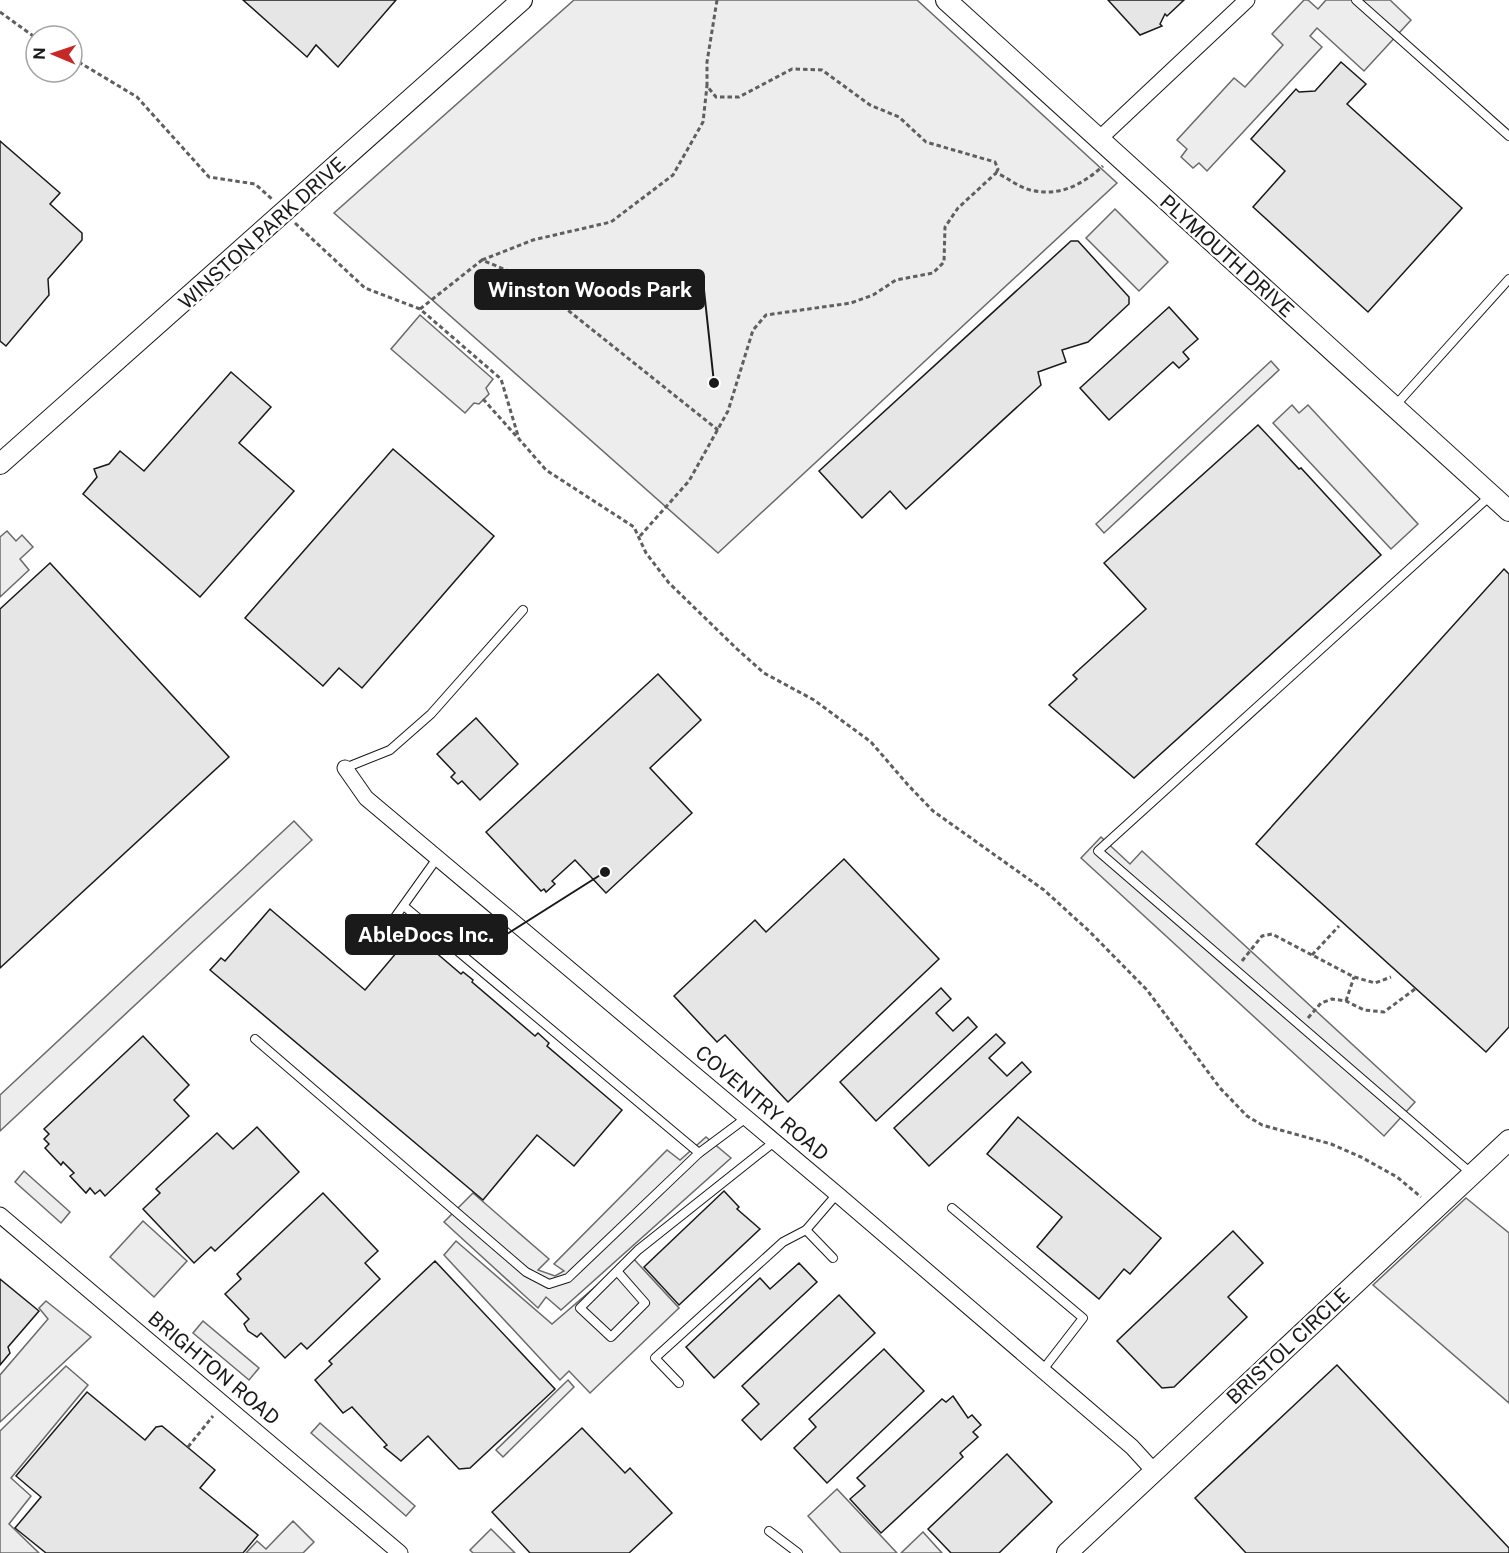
<svg xmlns="http://www.w3.org/2000/svg" width="1509" height="1553" viewBox="0 0 1509 1553" font-family="'Public Sans',sans-serif">
  <rect width="100%" height="100%" fill="#fff"/>
  <g fill="#ededed" stroke="#6a6a6a" stroke-width="1.5">
    <polygon points="574,0 917,0 1117,183 718,553 334,213"/>
    <polygon points="1304,0 1308,0 1318,9 1326,0 1390,0 1411,20 1364,71 1317,28 1310,36 1322,47 1207,171 1199,163 1193,168 1181,157 1187,149 1177,140 1234,78 1245,87 1283,45 1272,34"/>
    <polygon points="1115,209 1168,262 1139,291 1086,238"/>
    <polygon points="420,315 493,379 486,388 489,394 479,404 474,403 465,413 391,349"/>
    <polygon points="1271,361 1279,370 1104,533 1096,524"/>
    <polygon points="1292,405 1299,413 1308,405 1418,524 1391,549 1273,423"/>
    <polygon points="7,531 16,541 22,535 33,547 20,559 29,570 0,597 0,537"/>
    <polygon points="294,821 312,840 0,1131 0,1095"/>
    <polygon points="1101,837 1130,864 1142,851 1415,1102 1384,1136 1081,858"/>
    <polygon points="706,1137 731,1158 561,1310 546,1297 538,1308 444,1222 473,1193 549,1259 538,1270 555,1276 564,1271 554,1264 667,1150 680,1160"/>
    <polygon points="24,1171 70,1212 61,1223 15,1182"/>
    <polygon points="1466,1198 1509,1233 1509,1403 1373,1285"/>
    <polygon points="143,1221 187,1261 154,1297 110,1257"/>
    <polygon points="456,1241 552,1324 631,1256 679,1308 590,1393 569,1371 560,1380 444,1255"/>
    <polygon points="46,1301 91,1337 0,1422 0,1375 48,1319 39,1308"/>
    <polygon points="203,1321 259,1368 249,1380 193,1333"/>
    <polygon points="66,1366 88,1385 11,1478 31,1496 9,1524 39,1553 0,1553 0,1431"/>
    <polygon points="568,1380 574,1387 503,1457 496,1450"/>
    <polygon points="320,1423 415,1506 406,1516 311,1433"/>
    <polygon points="837,1489 897,1553 841,1553 808,1516"/>
    <polygon points="293,1521 314,1542 303,1553 246,1553 257,1541 266,1549"/>
    <polygon points="491,1529 515,1553 473,1553 470,1550"/>
    <polygon points="923,1532 942,1553 901,1553"/>
  </g>
  <g fill="#e6e6e6" stroke="#1a1a1a" stroke-width="1.5">
    <polygon points="243,0 396,0 338,67 316,45 307,57"/>
    <polygon points="1108,0 1184,0 1167,16 1165,14 1160,24 1162,26 1140,35"/>
    <polygon points="1341,62 1366,84 1347,104 1462,208 1368,312 1253,207 1285,171 1251,139 1296,89 1299,92 1315,91"/>
    <polygon points="0,141 60,193 50,204 82,233 82,240 48,279 49,295 6,346 0,341"/>
    <polygon points="1071,241 1078,241 1129,297 1129,304 1088,342 1062,350 1066,362 1038,372 1041,385 906,509 890,491 862,518 819,471"/>
    <polygon points="1169,307 1198,339 1183,352 1189,359 1179,368 1173,362 1109,420 1080,388"/>
    <polygon points="231,372 271,407 239,443 294,491 200,597 83,494 97,477 94,469 109,464 120,451 144,471"/>
    <polygon points="1258,425 1299,469 1301,468 1381,555 1134,778 1049,705 1077,679 1073,675 1146,609 1104,563"/>
    <polygon points="393,449 494,536 362,688 339,668 323,686 245,618"/>
    <polygon points="50,563 229,757 0,968 0,609"/>
    <polygon points="1504,569 1509,574 1509,1027 1486,1052 1256,844"/>
    <polygon points="658,674 701,720 650,768 692,813 606,893 575,860 552,881 555,884 546,892 544,889 541,891 486,832"/>
    <polygon points="476,718 518,764 480,800 462,781 458,784 451,777 455,773 437,754"/>
    <polygon points="844,859 939,959 788,1102 725,1035 717,1042 674,996 755,920 766,932"/>
    <polygon points="270,909 365,990 413,933 461,974 463,972 473,980 472,982 535,1036 538,1033 549,1043 547,1046 622,1110 574,1166 537,1135 483,1200 210,970 221,958 225,961"/>
    <polygon points="941,988 951,999 936,1013 953,1031 968,1017 977,1027 876,1121 840,1082"/>
    <polygon points="996,1034 1005,1043 989,1058 1007,1076 1022,1062 1031,1072 929,1166 894,1128"/>
    <polygon points="143,1036 189,1085 174,1100 189,1116 105,1196 100,1190 95,1194 90,1188 86,1193 70,1176 74,1173 63,1162 61,1165 45,1148 49,1144 44,1139 49,1134 44,1129"/>
    <polygon points="1018,1117 1161,1238 1130,1274 1124,1269 1099,1299 1037,1247 1062,1217 987,1154"/>
    <polygon points="257,1127 299,1172 215,1251 211,1247 194,1263 143,1209 160,1193 156,1189 217,1133 233,1149"/>
    <polygon points="724,1191 739,1207 737,1209 760,1229 679,1305 644,1267"/>
    <polygon points="323,1193 378,1251 365,1263 380,1279 307,1349 301,1343 285,1358 261,1333 257,1337 248,1331 244,1324 249,1319 225,1294 241,1279 237,1274"/>
    <polygon points="1233,1231 1263,1263 1228,1297 1247,1317 1174,1387 1162,1388 1117,1341"/>
    <polygon points="435,1261 555,1389 470,1468 459,1469 428,1436 401,1461 384,1447 387,1445 352,1407 343,1413 315,1380 332,1364 329,1361"/>
    <polygon points="799,1263 817,1282 714,1378 686,1347 760,1278 770,1289"/>
    <polygon points="0,1279 39,1311 8,1347 10,1353 0,1365"/>
    <polygon points="839,1295 875,1333 761,1440 742,1420 759,1404 742,1386"/>
    <polygon points="884,1349 924,1391 827,1483 794,1448 816,1427 809,1419"/>
    <polygon points="1337,1365 1509,1548 1509,1553 1246,1553 1195,1498"/>
    <polygon points="87,1392 145,1440 156,1427 162,1426 215,1470 200,1488 258,1535 243,1553 46,1553 15,1528 41,1497 16,1476"/>
    <polygon points="953,1396 968,1418 972,1415 981,1425 973,1432 978,1437 960,1453 963,1457 881,1533 850,1499 865,1486 857,1478 942,1399 946,1402"/>
    <polygon points="582,1428 625,1473 630,1468 672,1513 629,1553 530,1553 492,1512"/>
    <polygon points="1007,1454 1052,1502 999,1553 951,1553 928,1529"/>
  </g>
  <g fill="none" stroke-linecap="round" stroke-linejoin="round">
    <g stroke="#1a1a1a" stroke-width="10">
      <g id="service">
        <polyline points="1356,0 1509,136"/>
        <polyline points="1394,407 1509,279"/>
        <polyline points="345,768 390,750 431,714 523,610"/>
        <polyline points="383,934 438,857"/>
        <polyline points="255,1039 526,1272 549,1284 568,1278 699,1153 405,907"/>
        <polyline points="699,1153 746,1118"/>
        <polyline points="1472,1174 1098,851 1490,496"/>
        <polyline points="952,1208 1083,1318 1042,1371"/>
        <polyline points="806,1230 833,1258"/>
        <polyline points="617,1271 645,1303 611,1337 580,1308 638,1250 774,1142"/>
        <polyline points="679,1383 655,1358 783,1242 806,1230 837,1194"/>
        <polyline points="769,1531 798,1553"/>
      </g>
    </g>
    <g stroke="#1a1a1a" stroke-width="17">
      <g id="minor">
        <polyline points="1098,140 1247,0"/>
        <polyline points="345,768 366,798 837,1194 1132,1447 1153,1470"/>
        <polyline points="0,1215 400,1553"/>
      </g>
    </g>
    <g stroke="#1a1a1a" stroke-width="22">
      <g id="tertiary">
        <polyline points="946,0 1509,511"/>
        <polyline points="0,464 522,0"/>
        <polyline points="1067,1553 1509,1140"/>
      </g>
    </g>
    <g stroke="#5f5f5f" stroke-width="3" stroke-dasharray="4.5 3" stroke-linecap="butt">
      <polyline points="717,0 707,62 707,86 716,97 739,97 792,69 822,70 870,105 899,117 926,142 995,162 998,169 996,173"/>
      <polyline points="0,12 36,38"/>
      <polyline points="72,58 137,97 209,177 255,184 272,199"/>
      <polyline points="295,223 365,288 420,309 501,379 519,439 546,470 634,527 646,553 669,583 737,649 764,673 814,700 871,742 908,785 933,811 1044,890 1089,931 1147,990 1220,1088 1247,1116 1262,1125 1331,1144 1361,1157 1397,1177 1421,1197"/>
      <polyline points="482,260 533,240 611,222 673,175 703,122 707,86"/>
      <polyline points="420,309 482,260 530,280 718,430"/>
      <polyline points="483,399 518,438"/>
      <path d="M640,536l49,-55 39,-70 25,-81 13,-15 85,-12 22,-8 23,-15 37,-7 11,-11 1,-35 13,-19 38,-35c11,4 22,14 34,17 29,7 52,-5 73,-24"/>
      <polyline points="1312,955 1339,926"/>
      <polyline points="1242,961 1262,936 1272,934 1354,977 1375,983 1391,977"/>
      <polyline points="1346,1001 1354,977"/>
      <polyline points="1308,1018 1321,1003 1332,999 1346,1001 1364,1010 1384,1012 1415,989"/>
      <polyline points="188,1447 213,1416"/>
    </g>
    <use href="#service" stroke="#fff" stroke-width="8"/>
    <use href="#minor" stroke="#fff" stroke-width="15"/>
    <use href="#tertiary" stroke="#fff" stroke-width="20"/>
  </g>
  <g text-anchor="middle" dominant-baseline="central" stroke-width="4.5" stroke-linejoin="round" paint-order="stroke">
    <g font-size="20" fill="#1a1a1a" stroke="#fff">
      <text transform="translate(262 233) rotate(-42)">WINSTON PARK DRIVE</text>
      <text transform="translate(1227 256) rotate(42)">PLYMOUTH DRIVE</text>
      <text transform="translate(762 1103) rotate(40)">COVENTRY ROAD</text>
      <text transform="translate(1288 1346) rotate(-43)">BRISTOL CIRCLE</text>
      <text transform="translate(214 1368) rotate(40)">BRIGHTON ROAD</text>
    </g>
  </g>
  <path fill="none" stroke="#1a1a1a" stroke-width="2" d="M714 383L704 290M605 872L507 934"/>
  <g fill="#1a1a1a" stroke="#fff" stroke-width="2">
    <circle cx="714" cy="383" r="6"/>
    <circle cx="605" cy="872" r="6"/>
  </g>
  <g fill="#1a1a1a" stroke="#1a1a1a" stroke-width="2">
    <rect x="475" y="270" width="229" height="39" rx="6"/>
    <rect x="346" y="915" width="161" height="39" rx="6"/>
  </g>
  <g font-size="21" text-anchor="middle" font-weight="bold" fill="#fff">
    <text x="590" y="297">Winston Woods Park</text>
    <text x="426" y="942">AbleDocs Inc.</text>
  </g>
  <g transform="translate(54 54) rotate(272)"><circle r="28" fill="#ffffff" stroke="#a3a3a3" stroke-width="1.5"/>
  <path d="M0-4.5L10 22L0 15L-10 22Z" fill="#c62828"/>
  <text y="-9" font-size="16" font-weight="bold" text-anchor="middle" fill="#1a1a1a">N</text>
  </g>
</svg>
